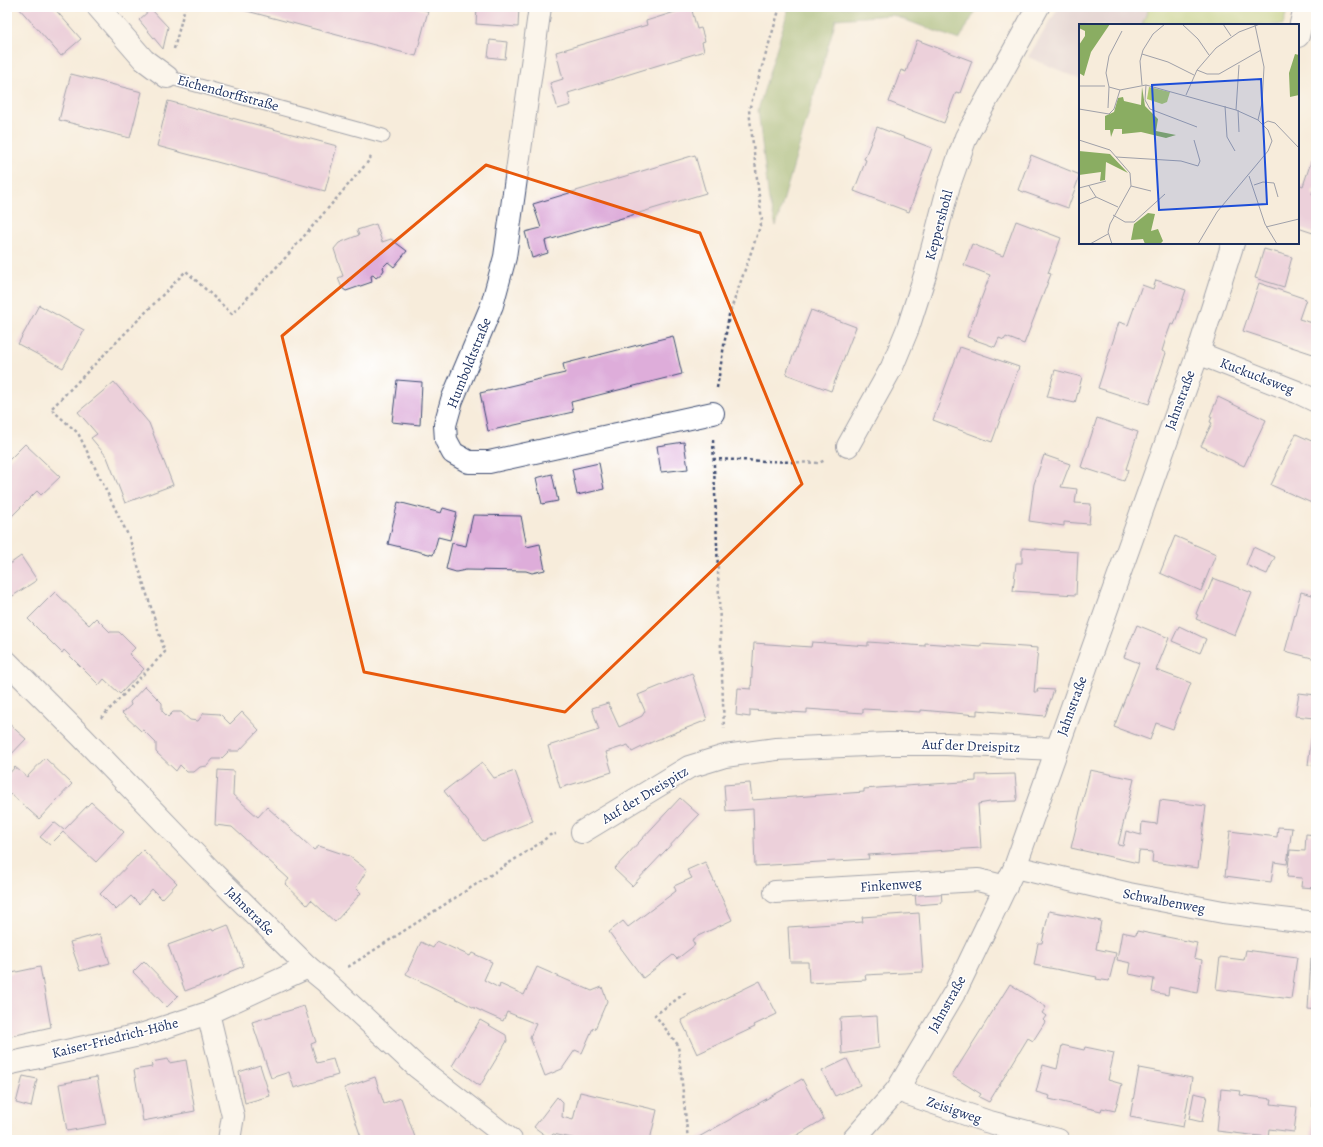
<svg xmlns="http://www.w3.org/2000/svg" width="1323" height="1147" viewBox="0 0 1323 1147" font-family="Alegreya,serif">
  <rect width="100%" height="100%" fill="#fff"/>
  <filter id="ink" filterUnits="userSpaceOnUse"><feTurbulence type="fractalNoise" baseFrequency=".025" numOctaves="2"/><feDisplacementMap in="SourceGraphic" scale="8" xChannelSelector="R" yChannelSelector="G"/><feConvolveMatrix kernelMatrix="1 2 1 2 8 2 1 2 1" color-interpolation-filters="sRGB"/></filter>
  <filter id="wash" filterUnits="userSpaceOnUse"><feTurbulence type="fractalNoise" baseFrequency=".012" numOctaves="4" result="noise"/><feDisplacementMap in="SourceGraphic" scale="16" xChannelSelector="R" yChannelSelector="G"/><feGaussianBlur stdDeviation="0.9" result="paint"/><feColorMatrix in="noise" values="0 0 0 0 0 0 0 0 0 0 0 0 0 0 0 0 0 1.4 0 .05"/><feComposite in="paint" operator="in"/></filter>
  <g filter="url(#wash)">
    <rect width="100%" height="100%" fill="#f7ecdb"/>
    <polygon fill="#d0bdcc" points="1059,7 1149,7 1142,25 1080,25 1080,79 1028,57"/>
    <polygon fill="#aec96f" stroke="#647c66" points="1149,7 1288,7 1283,25 1142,25"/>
    <polygon fill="#8aad62" stroke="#526e60" points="789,7 978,7 959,40 892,15 836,19 776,226 769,201 758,110"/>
    <g id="blocks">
      <g fill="#deadda">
        <polygon points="18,7 53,7 81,39 61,56"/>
        <polygon points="232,7 414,7 428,11 416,56"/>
        <polygon points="477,7 519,7 518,27 476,24"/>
        <polygon points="691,7 697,29 701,28 705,41 702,42 704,51 568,93 571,105 558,109 550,83 563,79 556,52 647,25 646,21"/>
        <polygon points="151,9 168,27 163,49 139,20"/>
        <polygon points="490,40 507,42 505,59 488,57"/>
        <polygon points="917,40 972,61 960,93 956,92 944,123 889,102 901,70 906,72"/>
        <polygon points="71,74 142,92 130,138 59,120"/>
        <polygon points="168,101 337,146 325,191 157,146"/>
        <polygon points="877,127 932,148 909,212 854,191 866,160 864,159"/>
        <polygon points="695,155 706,193 545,241 548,253 532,258 525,232 541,228 533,204"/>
        <polygon points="1031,155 1080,175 1068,208 1018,190"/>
        <polygon points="1312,159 1316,160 1316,190 1314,189 1312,194 1316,195 1316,234 1298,228 1298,184 1303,186"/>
        <polygon points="1016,221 1061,238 1048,273 1051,274 1024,344 1006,337 1004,340 999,338 995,347 967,337 990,275 964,265 972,244 1003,256"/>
        <polygon points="376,224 382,242 391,239 407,251 394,267 388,262 383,267 384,270 382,273 376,278 373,275 371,276 372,282 346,291 342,288 338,278 343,276 334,249 339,243 359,235 357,230"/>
        <polygon points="1264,249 1292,257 1284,287 1255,278"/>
        <polygon points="1156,280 1186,290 1174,325 1171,324 1166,338 1162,351 1166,353 1149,404 1098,388 1119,322 1128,325 1142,285 1153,289"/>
        <polygon points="1259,283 1306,299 1299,319 1316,324 1316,345 1313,354 1243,331"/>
        <polygon points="39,305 84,330 63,368 18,344"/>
        <polygon points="811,310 856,327 831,391 786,374"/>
        <polygon points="673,336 682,374 571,402 573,412 488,431 480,393 565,373 563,364"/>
        <polygon points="960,347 1019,367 992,442 933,420"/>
        <polygon points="1055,370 1082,377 1075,403 1047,397"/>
        <polygon points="397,380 422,382 420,425 392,422"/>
        <polygon points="114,382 149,423 173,485 125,503 107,457 91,438 97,434 78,412"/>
        <polygon points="1218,397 1266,420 1244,466 1201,446 1212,423 1210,422 1212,417 1210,416"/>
        <polygon points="1097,418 1138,432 1126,469 1128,470 1124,481 1081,467"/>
        <polygon points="1296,434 1316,443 1316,499 1314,504 1271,485"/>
        <polygon points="684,442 688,469 661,472 657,446"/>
        <polygon points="25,444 60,477 41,495 37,491 7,521 7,462"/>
        <polygon points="1044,455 1070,464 1061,487 1077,489 1075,503 1091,504 1089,524 1064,522 1064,526 1029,521 1034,484"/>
        <polygon points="599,463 604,489 577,495 572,469"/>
        <polygon points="552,474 558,501 542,504 536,478"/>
        <polygon points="398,502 441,513 443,508 457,512 450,540 438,537 433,555 388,544"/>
        <polygon points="473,515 521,516 527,547 540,544 545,570 532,573 526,571 466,570 456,572 446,569 452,543 466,546"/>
        <polygon points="1175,536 1216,554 1201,591 1160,573"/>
        <polygon points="1253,547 1275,557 1267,574 1246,565"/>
        <polygon points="1022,548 1078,552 1076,595 1013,591 1016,563 1022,563"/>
        <polygon points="21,556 37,580 8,599 7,597 7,566"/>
        <polygon points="1213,578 1252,593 1235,635 1196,619 1198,615 1196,614 1201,601 1204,601"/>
        <polygon points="55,592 89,625 96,618 110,632 119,632 135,648 129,654 144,669 120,694 104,679 99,685 64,650 62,653 28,619"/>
        <polygon points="1301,592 1316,596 1316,659 1285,651"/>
        <polygon points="1137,625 1169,638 1156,670 1191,683 1173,729 1156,723 1150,740 1114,727 1139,663 1124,657"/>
        <polygon points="1179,626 1206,639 1200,653 1172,641"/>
        <polygon points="812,642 868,646 868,642 925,646 925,643 981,647 981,644 1038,648 1034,692 1038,692 1037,689 1054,690 1045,716 977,710 977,715 921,710 921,712 863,709 863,713 807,709 807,713 750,710 750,717 736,715 738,688 751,689 754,643 811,647"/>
        <polygon points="692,673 707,720 654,741 632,752 628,745 606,752 612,772 560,788 548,746 599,730 592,708 608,703 619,727 642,716 645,711 638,695"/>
        <polygon points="145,686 162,703 162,711 168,717 173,712 181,712 190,720 198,721 204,713 220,714 230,724 242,712 259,730 239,751 229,751 221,759 213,759 207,766 200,767 194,772 187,772 180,765 176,771 156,752 156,743 143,730 141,731 122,713 131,705 130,702"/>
        <polygon points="1299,693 1316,695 1316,766 1308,765 1314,718 1295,716"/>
        <polygon points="7,722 26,739 7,759"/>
        <polygon points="45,758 72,784 39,819 11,794 7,798 7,776 15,767 27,777"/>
        <polygon points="482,762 494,778 515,771 533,821 483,841 444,791"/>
        <polygon points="218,770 234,771 233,795 258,817 267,807 314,850 319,846 349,856 367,870 356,888 361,893 335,922 311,900 307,905 285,884 289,879 232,827 215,825"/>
        <polygon points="1090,770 1134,779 1118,845 1123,846 1126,831 1141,835 1142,822 1157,824 1160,800 1206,806 1198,868 1152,862 1153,852 1139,851 1138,863 1071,848"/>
        <polygon points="1015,774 1017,797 1016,801 990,802 978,804 981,848 868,855 869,859 755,866 753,809 726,811 724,785 750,783 752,800 864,792 864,789 976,781 976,775"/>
        <polygon points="680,798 699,815 632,886 614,869"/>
        <polygon points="91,802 124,832 96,862 63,832 50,845 40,837 54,822 64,830"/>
        <polygon points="1278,827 1292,828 1287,864 1274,862 1271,882 1225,876 1230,831 1277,837"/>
        <polygon points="1306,834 1316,835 1316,888 1301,887 1302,878 1287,877 1290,850 1305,851"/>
        <polygon points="143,850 177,883 162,899 152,889 139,904 131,896 116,910 100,894"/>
        <polygon points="705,862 732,920 698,936 692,940 695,945 677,959 673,955 643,978 609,932 623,921 628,927 676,891 674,886 692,878 687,870"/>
        <polygon points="941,890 942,903 916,905 915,892"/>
        <polygon points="1049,911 1101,921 1096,949 1116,953 1109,981 1096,979 1097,977 1034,965 1038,943 1042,943"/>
        <polygon points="919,913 923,972 865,975 866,980 809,983 808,962 790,962 788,927 863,922 862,917"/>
        <polygon points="228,925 244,966 229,972 229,974 185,991 168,945 212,929 213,931"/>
        <polygon points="1137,931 1197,943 1194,958 1202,960 1197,993 1169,987 1168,995 1152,992 1154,979 1129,974 1131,963 1117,960 1122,932 1136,935"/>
        <polygon points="100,934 110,963 80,971 70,942"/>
        <polygon points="437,941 470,956 472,953 492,962 484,980 499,988 500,984 524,995 537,967 592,991 602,987 607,1001 595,1029 593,1028 582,1053 575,1050 562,1069 545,1076 530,1037 536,1024 507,1012 503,1021 485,1013 406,974 421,942 433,948"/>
        <polygon points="1246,950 1297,957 1291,999 1216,989 1220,957 1244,960"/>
        <polygon points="1311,958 1316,958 1316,1010 1308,1009"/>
        <polygon points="144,961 178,996 167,1007 133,972"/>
        <polygon points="40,967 51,1027 7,1037 7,974"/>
        <polygon points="760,981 777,1014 754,1025 755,1027 697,1054 681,1020"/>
        <polygon points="1010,984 1046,1007 1042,1013 1046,1016 1043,1020 1045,1022 1033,1041 1028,1038 989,1102 979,1097 981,1094 952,1076"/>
        <polygon points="304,1006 316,1042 311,1044 317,1063 333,1059 338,1075 294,1088 289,1072 271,1078 252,1022"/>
        <polygon points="877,1016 879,1048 842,1054 840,1018"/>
        <polygon points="480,1020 506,1035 507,1041 480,1086 452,1066"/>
        <polygon points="1062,1045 1084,1050 1085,1047 1114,1053 1108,1080 1122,1084 1115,1111 1102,1108 1101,1111 1049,1099 1050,1096 1036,1092 1043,1065 1057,1069"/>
        <polygon points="168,1059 169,1063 186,1060 195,1111 143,1121 134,1070 152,1067 151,1062"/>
        <polygon points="847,1059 860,1085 835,1096 822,1071"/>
        <polygon points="260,1065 270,1096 245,1103 239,1072"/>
        <polygon points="1139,1068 1192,1078 1183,1127 1130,1117"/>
        <polygon points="23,1076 37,1079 31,1107 16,1103"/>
        <polygon points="97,1077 106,1124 67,1131 59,1084"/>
        <polygon points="375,1077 384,1104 401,1098 416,1140 362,1140 344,1088"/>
        <polygon points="802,1079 824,1119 789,1140 698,1140 697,1138"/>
        <polygon points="1314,1081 1316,1081 1316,1140 1311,1140"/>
        <polygon points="1221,1089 1241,1091 1240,1095 1272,1099 1271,1104 1297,1107 1294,1132 1269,1129 1268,1137 1217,1131"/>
        <polygon points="580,1092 657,1110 650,1140 581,1140 553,1134 549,1138 534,1127 557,1097 563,1103 562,1117 573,1120"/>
        <polygon points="1194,1093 1207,1096 1202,1122 1189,1119"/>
      </g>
    </g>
  </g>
  <g filter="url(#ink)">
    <use href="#blocks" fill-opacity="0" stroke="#3c4b71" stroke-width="1"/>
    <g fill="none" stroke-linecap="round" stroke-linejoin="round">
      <g stroke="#3c4b71" stroke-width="15">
        <polyline id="lane" points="167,77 383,136"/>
      </g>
      <g stroke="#3c4b71" stroke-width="24">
        <g id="street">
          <polyline points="98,7 144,60 167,77"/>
          <polyline points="540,7 505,257 492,305 452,400 445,425 446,440 453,453 469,462 489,462 713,413"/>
          <polyline points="1198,353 1297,392 1316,401"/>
          <polyline points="848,446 892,367 908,328 926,272 949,185 966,137 1038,7"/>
          <polyline points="582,832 689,767 725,756 776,749 888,744 946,744 1056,749"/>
          <polyline points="1015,867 1129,894 1223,912 1316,923"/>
          <polyline points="775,892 978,880 1006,887"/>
          <polyline points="208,1013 233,1116 229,1140"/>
          <polyline points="7,1064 144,1034 208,1013 308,967"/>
          <polyline points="897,1090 986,1121 1058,1140"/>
        </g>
      </g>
      <g stroke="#3c4b71" stroke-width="24">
        <g id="secondary">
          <polyline points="1298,36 1305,7"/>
          <polyline points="7,662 82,737 213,873 308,967 325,981 416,1066 511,1140"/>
          <polyline points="853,1140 897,1090 956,990 1015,867 1198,353 1233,243"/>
        </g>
      </g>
      <g stroke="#3c4b71" stroke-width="2.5" stroke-dasharray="3 3" stroke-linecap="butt">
        <polyline points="174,49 185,7"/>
        <polyline points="717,388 729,315 762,221 749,110 780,7"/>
        <polyline points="713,440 724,729"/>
        <polyline points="713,459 819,463 825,460"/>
        <polyline points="101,718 165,652 129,537 78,433 51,409 186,271 232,314 286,257 367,163 371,157"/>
        <polyline points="348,967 540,843 550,835 556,834"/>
        <polyline points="688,1140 678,1045 655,1015 688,991"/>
      </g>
      <use href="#lane" stroke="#fff" stroke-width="13"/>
      <use href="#street" stroke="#fff" stroke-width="22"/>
      <use href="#secondary" stroke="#fff" stroke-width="22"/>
    </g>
  </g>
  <path d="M0 0H1323V1147H0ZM486,165l214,68 102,251 -237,228 -201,-40 -82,-336z" fill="#f7ecdb" fill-opacity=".55" fill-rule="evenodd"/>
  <path fill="none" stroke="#e8590c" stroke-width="3" stroke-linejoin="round" d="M486,165l214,68 102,251 -237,228 -201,-40 -82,-336z"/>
  <g text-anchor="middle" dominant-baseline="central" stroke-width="3" stroke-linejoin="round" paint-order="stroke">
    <g font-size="14" fill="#1b2f5e" stroke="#fff">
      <text transform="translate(228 93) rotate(15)">Eichendorffstraße</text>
      <text transform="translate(939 225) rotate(-75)">Keppershohl</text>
      <text transform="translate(469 363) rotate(-68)">Humboldtstraße</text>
      <text transform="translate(1257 376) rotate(21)">Kuckucksweg</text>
      <text transform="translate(1180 400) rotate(-70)">Jahnstraße</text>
      <text transform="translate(1072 706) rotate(-70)">Jahnstraße</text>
      <text transform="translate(971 746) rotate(2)">Auf der Dreispitz</text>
      <text transform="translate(645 795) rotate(-31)">Auf der Dreispitz</text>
      <text transform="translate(891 885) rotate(-4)">Finkenweg</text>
      <text transform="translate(1164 901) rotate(11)">Schwalbenweg</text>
      <text transform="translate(250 911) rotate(45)">Jahnstraße</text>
      <text transform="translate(947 1004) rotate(-61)">Jahnstraße</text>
      <text transform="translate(115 1038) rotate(-14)">Kaiser-Friedrich-Höhe</text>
      <text transform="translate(954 1110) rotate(19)">Zeisigweg</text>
    </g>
  </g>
  <g transform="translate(1079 24)">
    <rect width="220" height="220" fill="#f7ecdb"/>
    <path d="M70,63l21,5 -3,10 -5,2 -15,-5z" fill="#aec96f"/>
    <path d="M1,0h30l-19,28 -7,24 -5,-3v-28l6,-9v-5l-6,-3zM216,30l4,1v40l-9,2 -1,-24zM63,63l3,19 13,13 -2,12 20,4 -10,3 -25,-6 -19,2v-5h-8l-3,8 -1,-7h-5v-14l9,-4 4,-14 5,-1 1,4 17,4zM0,127l31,3 18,19 -22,-11 -1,18 -5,1 1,-9 -22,3zM69,189l7,1 -4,17 7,-2 5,12 -3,3h-15l-2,-5 -12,1 3,-16z" fill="#8aad62"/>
    <path fill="none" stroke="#9fa0a9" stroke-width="1" d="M103,0l16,15 11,16M144,0l8,12M176,1l9,42 -2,36 -4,17M63,30l26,8 26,13M118,46l10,4h12l42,-24M63,61l-2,-24 3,-11 10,-16 12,-10M67,61l-1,15 5,9 47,18M0,62h26M30,63l-3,-14 3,-17 13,-25M107,71l11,-25 19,-22 23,-16 21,-8M146,82l2,31 8,14M29,84l1,-21 11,3M0,85l30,5 5,-5 6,-19 26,-5 90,25 22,10 10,10 4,11 -4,10 -51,61 -19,32M157,86l3,-45M159,86l1,22M184,100l5,-3 7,2 24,25M0,116l31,10 20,23 1,13 -21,38 -2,8 4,12M37,133l65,4 17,5 2,-5 -6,-21M170,152l16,48 12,20M175,161l9,-3 11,1 4,14M10,162l7,11M52,162l20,5M0,164l27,-7M0,180l17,-7 22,10M34,191l12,7h9l31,-28M187,203l33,-8M11,220l18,-10"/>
    <path fill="#1d4ed8" fill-opacity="0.15" stroke="#1d4ed8" stroke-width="2" d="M182,55l6,125 -108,6 -7,-125z"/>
    <rect width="220" height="220" fill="none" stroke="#1b2f5e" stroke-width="2"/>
  </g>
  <rect width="1323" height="1147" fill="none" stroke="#fff" stroke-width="24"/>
</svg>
